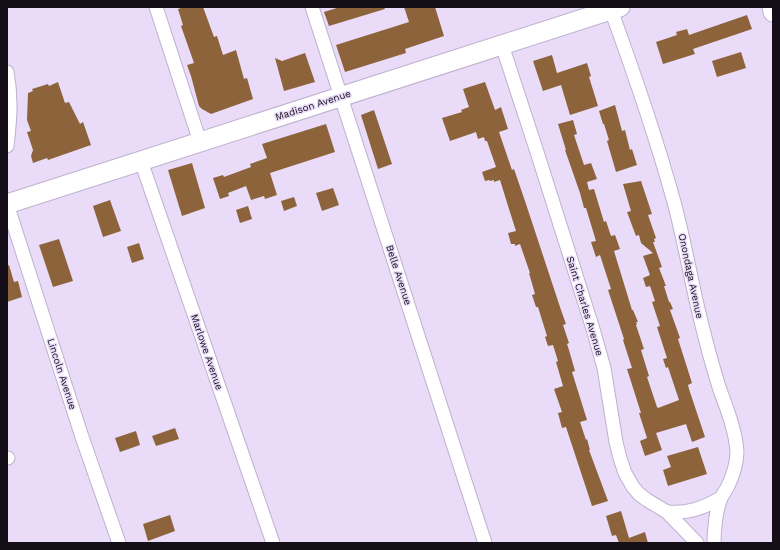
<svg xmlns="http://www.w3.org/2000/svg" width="780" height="550" viewBox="0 0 780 550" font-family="'Work Sans',sans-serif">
  <rect width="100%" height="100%" fill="#eadcf9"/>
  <g fill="#8c633a">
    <polygon points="184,7 203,7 214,37 217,36 223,55 236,50 244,79 247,78 253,99 211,114 202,109 199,106 191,76 187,65 194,63 181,26 183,25 178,9"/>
    <polygon points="340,7 384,7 385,9 329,26 324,12"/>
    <polygon points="404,7 435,7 444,36 405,49 406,53 345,72 336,45 409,22"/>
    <polygon points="747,15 752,29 693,49 695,54 663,64 656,42 677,35 676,32 687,29 689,35"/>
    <polygon points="741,52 746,68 717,77 712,61"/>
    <polygon points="305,53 315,82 284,91 275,58 282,61"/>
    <polygon points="552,55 557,73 587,63 591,76 589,77 598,106 570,115 561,85 543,91 533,61"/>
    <polygon points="58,82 65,103 69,102 80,124 83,122 91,145 48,160 47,158 33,163 31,156 33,150 27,132 31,131 27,120 28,93 33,91 32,89 48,84 49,86"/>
    <polygon points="485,82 495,110 501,107 508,129 499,132 512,170 514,169 526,204 561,310 566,324 563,325 569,343 567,344 569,350 575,371 572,372 587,420 580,422 586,440 587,439 590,450 589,450 608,501 592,506 566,427 562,428 558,413 562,412 554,389 563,386 556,362 558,361 553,345 548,346 545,337 547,336 538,307 536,307 532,295 535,294 529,273 530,273 520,244 515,246 515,244 511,244 508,233 516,231 509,209 500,180 494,182 494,180 490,181 489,180 485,181 482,172 496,167 487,141 485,141 484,137 478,139 476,132 450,141 442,118 462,112 461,110 469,107 463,89"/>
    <polygon points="615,105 622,131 625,130 630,150 632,149 637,165 616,172 607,141 609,140 604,124 603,124 599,111"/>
    <polygon points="374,110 392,164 378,169 361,115"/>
    <polygon points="573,120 577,134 574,135 584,165 591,163 597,179 587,182 589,190 594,189 604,222 606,221 611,236 615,235 620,249 614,251 632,310 633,310 638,322 636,322 637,324 636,325 644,349 641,350 649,376 647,377 657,407 658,408 679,400 668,367 666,368 663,359 667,358 657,327 660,326 652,302 655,301 650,286 646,287 643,278 650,275 643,256 653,253 641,243 639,235 636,236 627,212 631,211 623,184 641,181 652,214 648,215 656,238 654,239 655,242 653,242 662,267 659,268 666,286 664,286 669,302 670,302 673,309 670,310 680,338 678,339 692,383 688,385 689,389 705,437 692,442 686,424 656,433 662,450 645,456 640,441 647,438 639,413 641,413 627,369 632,368 623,340 624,339 608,290 611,289 600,255 596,257 591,242 596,241 586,208 584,208 580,193 565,150 566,150 558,124"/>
    <polygon points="326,124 335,152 270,173 277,195 265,199 264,196 251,200 246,186 228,193 229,196 220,199 213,178 223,175 224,177 251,167 250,164 267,158 262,144"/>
    <polygon points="192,163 205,208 182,216 168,170"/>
    <polygon points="333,188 339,205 322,211 316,193"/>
    <polygon points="294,197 297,206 284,211 281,201"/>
    <polygon points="110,200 121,231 103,237 93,206"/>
    <polygon points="248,206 252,219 240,223 236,210"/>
    <polygon points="59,239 73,281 53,287 39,245"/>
    <polygon points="139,243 144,259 132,263 127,247"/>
    <polygon points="9,265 14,282 18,281 22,297 7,302 7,266"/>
    <polygon points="175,428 179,439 156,446 152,436"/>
    <polygon points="136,431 140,445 120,452 115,438"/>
    <polygon points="698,447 707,474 668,486 663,470 671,467 667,456"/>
    <polygon points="621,511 629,538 645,532 648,543 619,543 616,535 612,536 606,516"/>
    <polygon points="170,515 175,531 148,541 143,524"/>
  </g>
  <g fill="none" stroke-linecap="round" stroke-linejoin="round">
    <g stroke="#beb1cd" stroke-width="15">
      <g id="minor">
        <polyline points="156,7 200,142"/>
        <polyline points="312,7 485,543"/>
        <path d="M611,10c23,63 45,127 63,192 12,45 19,91 31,135 4,17 9,33 14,50 7,20 16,41 18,64 0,13 -4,25 -10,37 -2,4 -5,7 -6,10 -5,12 -7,32 -7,45"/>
        <polyline points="502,45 537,152 593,329 604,368 616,442 620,458 625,473 633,487 639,494 647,500 667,512 697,543"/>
        <path d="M7,72c5,27 3,48 0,74"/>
        <polyline points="141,161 273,543"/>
        <polyline points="7,204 82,437 119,543"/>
        <polyline points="7,458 8,458"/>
        <path d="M667,512c21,2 36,-4 54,-14"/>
      </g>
    </g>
    <g stroke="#beb1cd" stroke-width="21">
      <g id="secondary">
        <polyline points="772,7 773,12"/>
        <polyline points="7,204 620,7"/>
      </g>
    </g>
    <use href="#minor" stroke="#fff" stroke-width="13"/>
    <use href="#secondary" stroke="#fff" stroke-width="19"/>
  </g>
  <g text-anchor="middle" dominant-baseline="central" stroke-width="3" stroke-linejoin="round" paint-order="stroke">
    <g font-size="10" fill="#130e18" stroke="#eadcf9">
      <text transform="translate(313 105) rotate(-18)">Madison Avenue</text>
      <text transform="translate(399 275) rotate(72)">Belle Avenue</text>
      <text transform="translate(691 276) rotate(78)">Onondaga Avenue</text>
      <text transform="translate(585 306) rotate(73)">Saint Charles Avenue</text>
      <text transform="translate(207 352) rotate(71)">Marlowe Avenue</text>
      <text transform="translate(62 374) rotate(72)">Lincoln Avenue</text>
    </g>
  </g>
  <rect width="780" height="550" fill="none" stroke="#130e18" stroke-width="16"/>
</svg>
